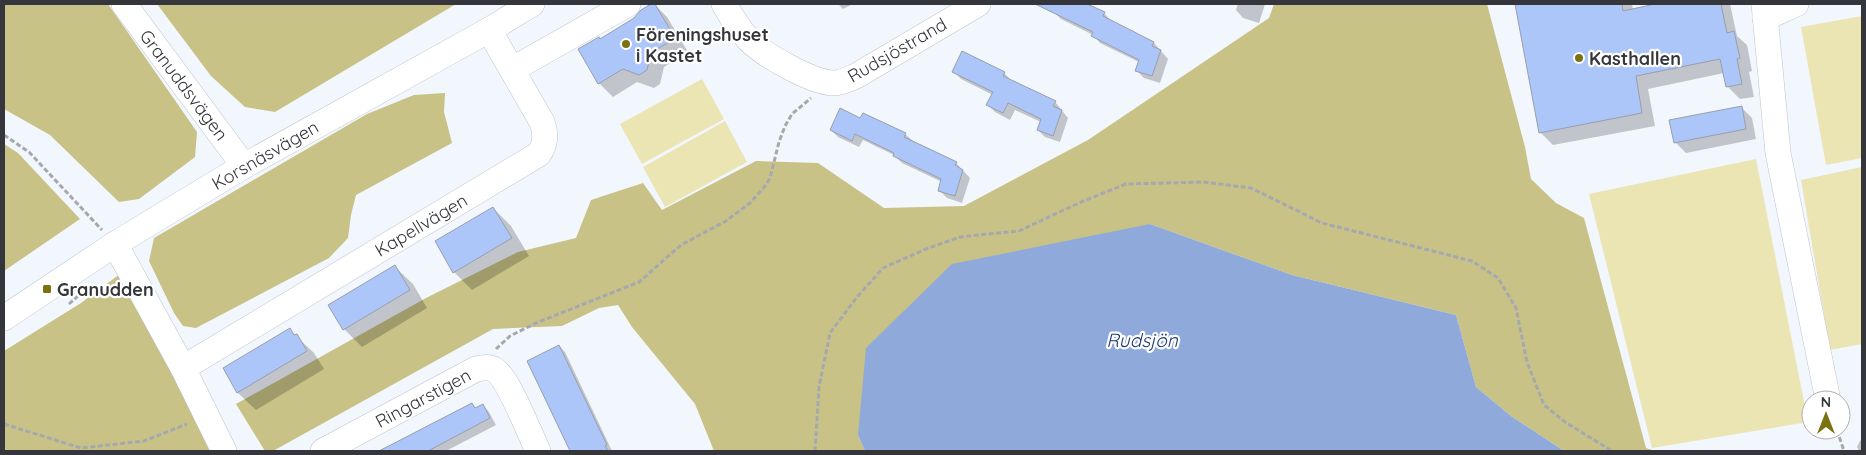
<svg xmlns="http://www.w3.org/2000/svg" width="1866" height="455" viewBox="0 0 1866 455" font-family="Quicksand,sans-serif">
  <rect width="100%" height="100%" fill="#f2f6fd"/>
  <g fill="#eae5b3">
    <polygon points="1862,16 1862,158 1826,165 1801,27"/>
    <polygon points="702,79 724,119 642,164 620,124"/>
    <polygon points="725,121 747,162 665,207 643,167"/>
    <polygon points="1756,159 1808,422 1652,448 1589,194"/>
    <polygon points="1862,167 1862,344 1830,350 1801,180"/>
  </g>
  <g fill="#c8c286">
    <polygon points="4,4 108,4 197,132 195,157 139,199 119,202 50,135 4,109"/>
    <polygon points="157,4 456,4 275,112 245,107 211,76"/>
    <polygon points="1274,4 1487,4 1525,147 1531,179 1556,203 1584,218 1646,448 1655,451 1564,451 1511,416 1476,387 1456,315 1292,275 1150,224 858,435 865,451 714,451 695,404 632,327 618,305 599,308 562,326 493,329 273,451 265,451 236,404 426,298 518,252 576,238 591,200 643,183 662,210 756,161 818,163 884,208 964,206 1088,140 1269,18"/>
    <polygon points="445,93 444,112 452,143 356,195 351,215 348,238 329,258 196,328 183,326 174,313 149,261 154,238 367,114 414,95"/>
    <polygon points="4,144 18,153 80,219 4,271"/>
    <polygon points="120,274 176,374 211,451 4,451 4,351 81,303"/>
  </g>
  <polygon fill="#8fa9db" points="1150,224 1292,275 1456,315 1476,387 1511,416 1564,451 865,451 858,435 866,348 952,264"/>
  <g fill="#0003">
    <polygon points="654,4 667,17 688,52 664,67 660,84 654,88 637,82 613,97 599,83 579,49 600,40 635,19 642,11"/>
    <polygon points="838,4 853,4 843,9"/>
    <polygon points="1058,4 1084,4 1104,13 1111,21 1154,43 1168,59 1160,83 1144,78 1136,70 1139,62 1100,43 1093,35 1061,19 1054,12"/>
    <polygon points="1238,4 1265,4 1259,23 1243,18 1236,10"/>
    <polygon points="1516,4 1632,4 1633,10 1655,5 1655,4 1730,4 1737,36 1747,45 1752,71 1749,72 1754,97 1740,99 1727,86 1724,73 1648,89 1655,126 1553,145 1540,132"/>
    <polygon points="963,53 1004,73 1012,81 1055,102 1068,118 1060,142 1045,137 1038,130 1041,122 1015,110 1010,120 995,112 988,105 993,95 961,79 954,72"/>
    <polygon points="1741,107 1752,118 1756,139 1686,153 1675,142"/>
    <polygon points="861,120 905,134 913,141 956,163 970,178 962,203 947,198 939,190 942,182 902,163 894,155 863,140 859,147 838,137 831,130"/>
    <polygon points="493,208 511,226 529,256 472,290 454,272"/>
    <polygon points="395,267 413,284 427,308 362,347 344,329"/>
    <polygon points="290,330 314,353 324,369 256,410 238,393 225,369"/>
    <polygon points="559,346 565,352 612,451 572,451 528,361"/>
    <polygon points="471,404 476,409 483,405 489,412 496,425 446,451 382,451"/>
    <polygon points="1862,439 1862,451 1859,451 1857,447 1860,441"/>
  </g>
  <g fill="#acc6fa" stroke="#999faa">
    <polygon points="651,4 655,4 675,38 651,53 647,70 639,75 623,69 598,84 578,49 599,37 600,39 634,18 641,10"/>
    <polygon points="1035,4 1087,4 1105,12 1103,16 1154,42 1152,46 1161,50 1152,76 1135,71 1139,60 1091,36 1093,32"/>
    <polygon points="1515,4 1622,4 1623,11 1655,4 1721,4 1727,33 1734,31 1740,58 1737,59 1742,84 1726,87 1720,59 1636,76 1642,113 1539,133"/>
    <polygon points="962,51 1005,72 1003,76 1056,101 1053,106 1062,110 1053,136 1037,130 1041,119 1008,103 1003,113 986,105 993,92 952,72"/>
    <polygon points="1742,106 1746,129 1674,143 1669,120"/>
    <polygon points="840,108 860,118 863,113 906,133 904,137 957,162 955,165 963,170 955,196 938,191 941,179 893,156 894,153 855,134 852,141 830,130"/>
    <polygon points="493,207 512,238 453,273 435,241"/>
    <polygon points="395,265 410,290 343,330 328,305"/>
    <polygon points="290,328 294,335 297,334 307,351 237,393 223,368"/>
    <polygon points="559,345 607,445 605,446 608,451 570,451 527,361"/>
    <polygon points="472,403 475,408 483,404 490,418 428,451 379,451"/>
  </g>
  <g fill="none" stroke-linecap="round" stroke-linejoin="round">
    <g stroke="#bdc3cf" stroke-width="26">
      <g id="minor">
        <polyline points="124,4 244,166"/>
        <path d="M724,4c7,12 15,25 24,35 15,16 65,44 86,44 8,0 15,-4 22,-7l122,-72"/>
        <polyline points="1764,4 1778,153 1828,400"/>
        <polyline points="1765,18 1796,4"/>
        <polyline points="513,69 628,4"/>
        <polyline points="115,244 183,368 224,451"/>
        <polyline points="4,318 115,244 244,166 489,30 532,4"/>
        <path d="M183,368l356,-214c7,-11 7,-20 3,-32l-53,-92"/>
        <path d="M323,451l153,-82c6,-1 13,-3 19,1 13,8 35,64 43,81"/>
      </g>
    </g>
    <g stroke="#a5a9af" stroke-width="3" stroke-dasharray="5 2.5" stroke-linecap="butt">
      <polyline points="4,135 29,152 102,230"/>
      <polyline points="69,304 78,296"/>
      <polyline points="496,349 510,336 536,323 639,282 681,245 726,221 750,203 766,185 770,178 779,142 785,126 792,114 811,98"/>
      <polyline points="4,424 81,448 144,441 187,424"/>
      <polyline points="1837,430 1844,451"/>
      <polyline points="815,451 819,387 830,333 857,297 883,268 926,249 960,237 1019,231 1081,202 1126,184 1203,182 1251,188 1322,223 1472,261 1498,278 1516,308 1527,362 1544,405 1565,422 1612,451"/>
    </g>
    <use href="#minor" stroke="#fff" stroke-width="25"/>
  </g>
  <g fill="#7a7111" stroke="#fff" stroke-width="2">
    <circle cx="626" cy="44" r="5"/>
    <circle cx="1579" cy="58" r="5"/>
    <rect x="42" y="284" width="10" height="10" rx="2.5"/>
  </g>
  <g text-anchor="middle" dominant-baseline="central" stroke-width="4.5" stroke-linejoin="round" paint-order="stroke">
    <g font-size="18" font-weight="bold" fill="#34363b" stroke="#fff" text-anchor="start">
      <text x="636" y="34">Föreningshuset<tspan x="636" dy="21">i Kastet</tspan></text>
      <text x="1589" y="58">Kasthallen</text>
      <text x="57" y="289">Granudden</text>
    </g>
    <g font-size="18" fill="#34363b" stroke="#fff">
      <text transform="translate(897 50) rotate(-30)">Rudsjöstrand</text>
      <text transform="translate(184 85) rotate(53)">Granuddsvägen</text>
      <text transform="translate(265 155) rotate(-30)">Korsnäsvägen</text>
      <text transform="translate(421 225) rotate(-31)">Kapellvägen</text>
      <text transform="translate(423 398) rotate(-28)">Ringarstigen</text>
    </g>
    <g font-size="19" font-style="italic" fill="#1d3874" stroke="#fff">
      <text x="1142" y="340">Rudsjön</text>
    </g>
  </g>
  <rect width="1866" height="455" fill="none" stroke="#34363b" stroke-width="10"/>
  <g transform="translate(1826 415)"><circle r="24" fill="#ffffff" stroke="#aeafb1"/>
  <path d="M0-4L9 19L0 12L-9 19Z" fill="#7a7111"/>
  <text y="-8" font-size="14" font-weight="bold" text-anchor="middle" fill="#34363b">N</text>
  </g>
</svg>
